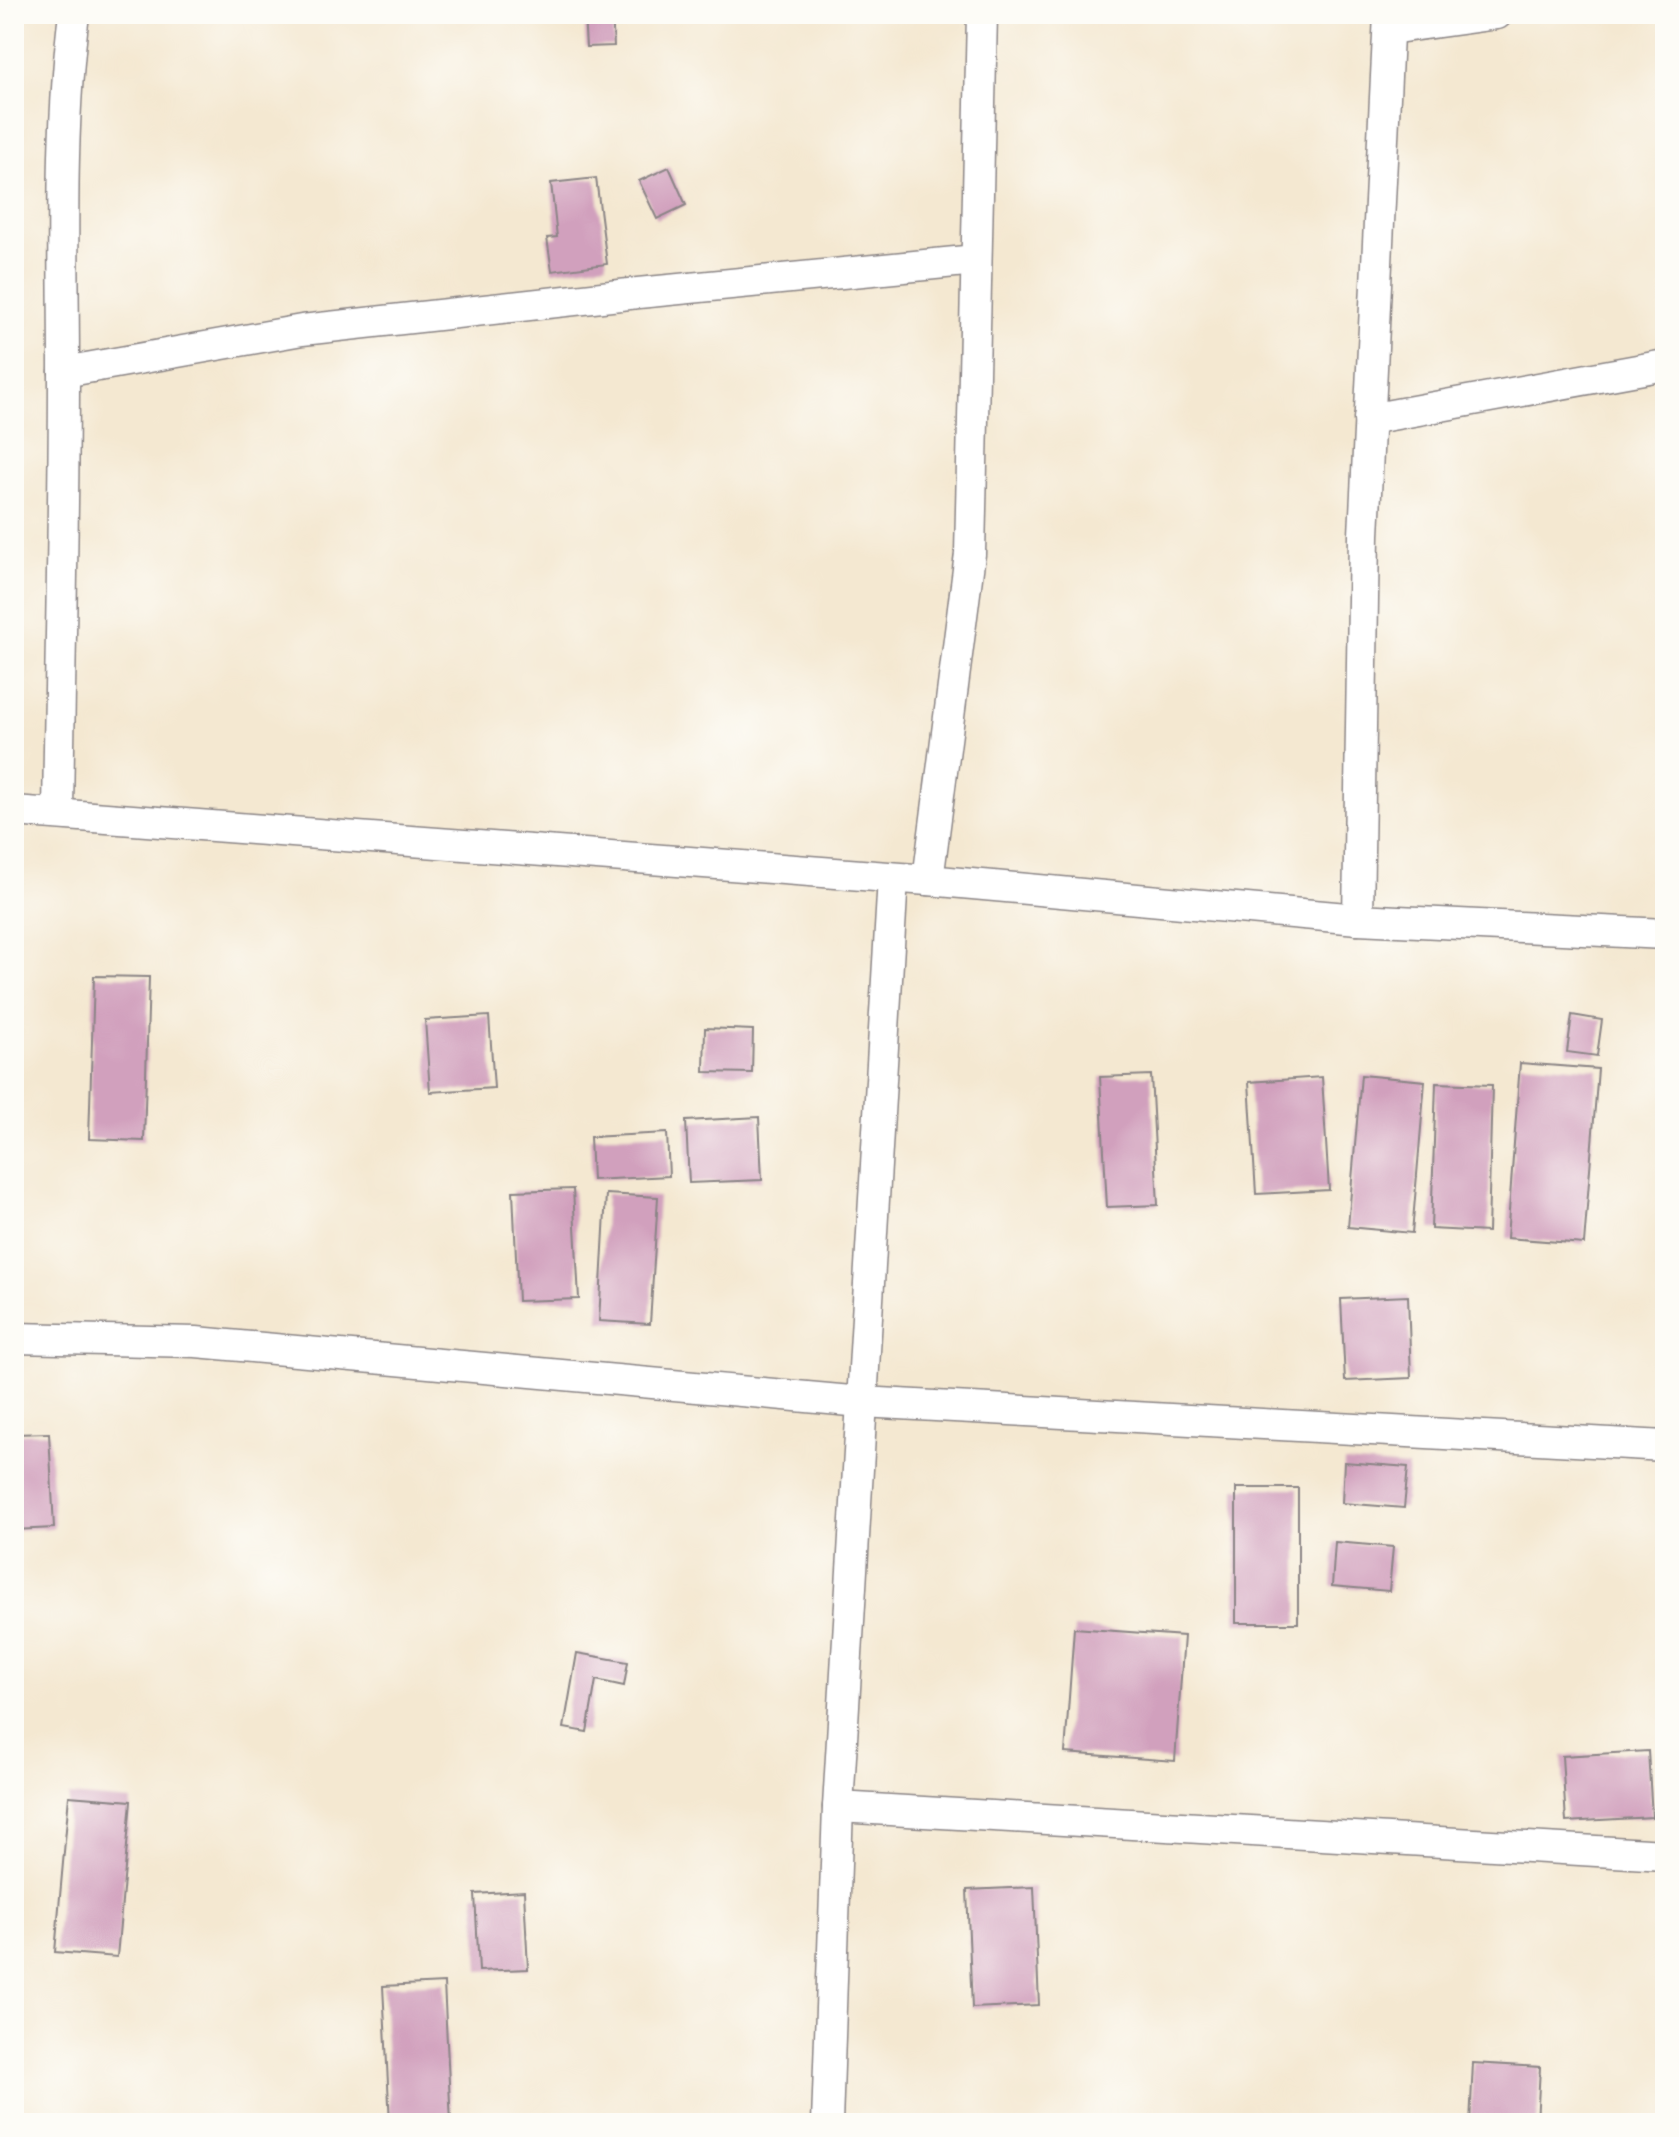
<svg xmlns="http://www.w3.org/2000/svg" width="1679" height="2137" viewBox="0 0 1679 2137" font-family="Itim,sans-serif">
  <rect width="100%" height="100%" fill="#fdfcf7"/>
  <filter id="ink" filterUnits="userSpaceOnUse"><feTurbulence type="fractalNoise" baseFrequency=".0125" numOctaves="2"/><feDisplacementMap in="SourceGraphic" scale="16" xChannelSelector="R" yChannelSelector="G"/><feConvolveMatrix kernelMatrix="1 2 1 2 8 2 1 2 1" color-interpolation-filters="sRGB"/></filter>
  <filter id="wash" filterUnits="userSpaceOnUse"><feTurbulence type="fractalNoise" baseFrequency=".006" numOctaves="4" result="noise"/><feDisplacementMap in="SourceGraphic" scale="32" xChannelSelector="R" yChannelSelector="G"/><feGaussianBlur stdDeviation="1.8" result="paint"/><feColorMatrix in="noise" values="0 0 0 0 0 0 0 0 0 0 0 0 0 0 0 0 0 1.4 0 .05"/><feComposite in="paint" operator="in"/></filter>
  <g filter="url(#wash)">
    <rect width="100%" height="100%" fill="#f4e8d1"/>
    <g id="blocks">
      <g fill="#d1a0bd">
        <polygon points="584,14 612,14 614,46 586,47"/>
        <polygon points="669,167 686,205 657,219 639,181"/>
        <polygon points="596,178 607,264 552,271 547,238 557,237 551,183"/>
        <polygon points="94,976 149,977 144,1141 89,1139"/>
        <polygon points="1572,1015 1602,1020 1597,1056 1567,1052"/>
        <polygon points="489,1016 494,1088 430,1092 425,1020"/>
        <polygon points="705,1028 753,1030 752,1073 704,1072"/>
        <polygon points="1520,1063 1598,1069 1584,1244 1507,1238"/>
        <polygon points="1151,1075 1158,1205 1107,1207 1100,1077"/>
        <polygon points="1361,1075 1425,1081 1412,1233 1348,1227"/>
        <polygon points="1322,1077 1329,1190 1256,1194 1249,1082"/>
        <polygon points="1436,1083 1492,1085 1488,1232 1431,1229"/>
        <polygon points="759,1117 762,1180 689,1183 686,1121"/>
        <polygon points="667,1133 669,1176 592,1180 590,1137"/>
        <polygon points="573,1189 579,1299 518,1301 513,1191"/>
        <polygon points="606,1194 658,1197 650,1324 599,1321"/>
        <polygon points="1408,1296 1411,1378 1345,1381 1341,1299"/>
        <polygon points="49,1433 54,1528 14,1530 14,1434"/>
        <polygon points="1344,1462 1408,1467 1404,1508 1342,1503"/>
        <rect x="1236" y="1488" width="62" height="135"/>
        <polygon points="1335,1542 1393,1547 1389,1591 1332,1586"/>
        <polygon points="1074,1628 1184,1636 1175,1761 1065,1753"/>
        <polygon points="577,1653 628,1662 624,1686 596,1680 587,1732 564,1728"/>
        <polygon points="1648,1751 1652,1817 1566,1822 1562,1756"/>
        <polygon points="69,1796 131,1801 117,1957 55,1952"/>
        <polygon points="1034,1887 1039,2005 972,2008 967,1890"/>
        <polygon points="524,1891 528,1969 479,1971 475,1894"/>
        <polygon points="444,1983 451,2123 390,2123 383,1986"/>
        <polygon points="1473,2063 1540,2067 1537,2123 1470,2123"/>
      </g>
    </g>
  </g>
  <g filter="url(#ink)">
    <use href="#blocks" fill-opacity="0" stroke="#8b8586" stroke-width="2"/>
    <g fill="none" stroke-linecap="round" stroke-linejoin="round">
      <g stroke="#8b8586" stroke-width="33">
        <g id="minor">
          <polyline points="1389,29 1497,14"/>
          <polyline points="64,372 302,330 638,293 976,260"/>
          <polyline points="1369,419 1665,365"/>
          <polyline points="14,811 928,880 1358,919 1665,934"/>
          <path d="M58,813c2,-147 6,-295 6,-442 0,-119 -5,-239 10,-357"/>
          <polyline points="928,880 970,554 982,14"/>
          <polyline points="1358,919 1364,535 1389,14"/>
          <polyline points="14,1338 196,1342 862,1402 1665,1446"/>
          <polyline points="838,1807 1665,1855"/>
          <polyline points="827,2123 838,1807 893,878"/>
        </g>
      </g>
      <use href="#minor" stroke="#fff" stroke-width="30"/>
    </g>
  </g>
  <rect width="1679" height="2137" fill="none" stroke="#fdfcf7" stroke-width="48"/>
</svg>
